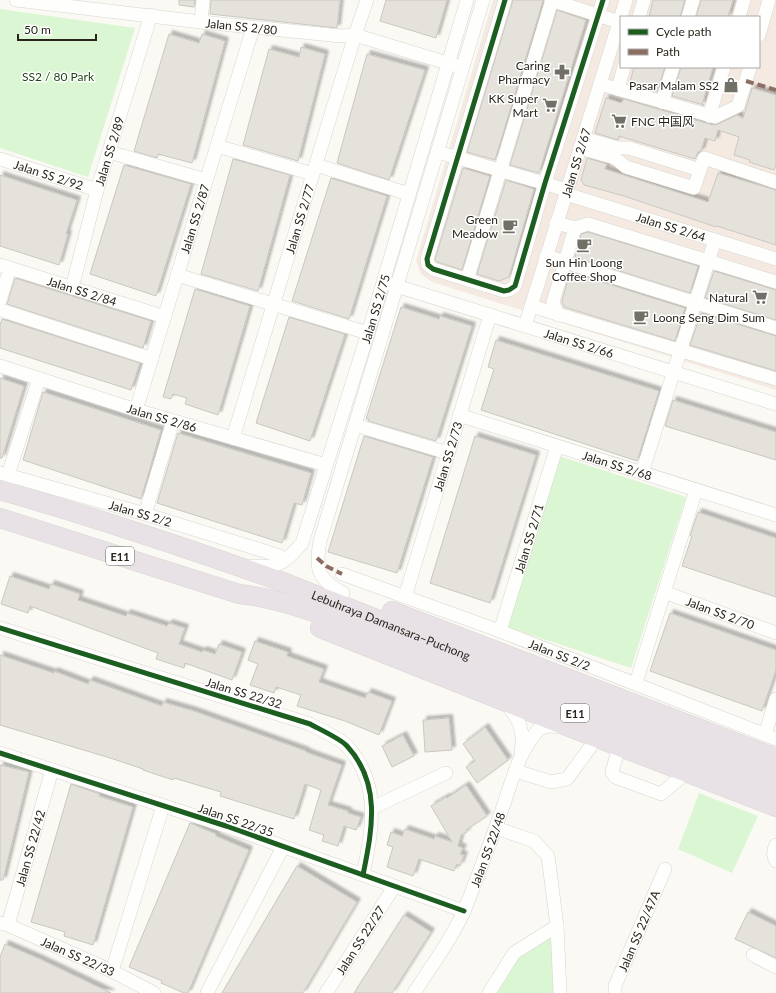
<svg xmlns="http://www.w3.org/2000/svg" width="776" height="993" viewBox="0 0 776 993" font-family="Lato,'Noto Sans SC',sans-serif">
  <defs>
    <filter id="shadow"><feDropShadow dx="3.5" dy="-3.5" stdDeviation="1" flood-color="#0004"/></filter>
  </defs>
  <rect width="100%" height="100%" fill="#faf9f4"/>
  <path fill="#f4eae2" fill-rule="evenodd" d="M493,0h283v390l-344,-108 -11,-8 -5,-13zM621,17h138v50h-138z"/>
  <g fill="#dbf6d2">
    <polygon points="0,9 135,28 88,177 0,148"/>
    <polygon points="559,456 686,497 631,668 504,626"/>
    <polygon points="699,793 758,816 732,873 678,849"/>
    <polygon points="557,928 559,993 490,993 514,954"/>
  </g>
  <g fill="#e4e2db" stroke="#cac7c1" filter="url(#shadow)">
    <polygon points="179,0 195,0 194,7 179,5"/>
    <polygon points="211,0 340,0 337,28 210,14"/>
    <polygon points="386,0 447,0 436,38 380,21"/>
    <polygon points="513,0 543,0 543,1 495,160 467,152"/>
    <polygon points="653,0 685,0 680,17 649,17"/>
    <polygon points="701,0 733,0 728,17 696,17"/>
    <polygon points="557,10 586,20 539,173 510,165"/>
    <polygon points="169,34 199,43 202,34 225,41 192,163 158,154 157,158 134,151"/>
    <polygon points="301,47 325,54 298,161 243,145 269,49 299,57"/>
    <polygon points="367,54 425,70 389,180 337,163"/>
    <polygon points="634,67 665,67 657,92 636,86 637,84 630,82"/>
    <polygon points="681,67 713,67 702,105 704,105 672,96"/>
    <polygon points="752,88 776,95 776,165 774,170 749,162 750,160 734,155 739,137 718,130 715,141 705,138 701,151 698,152 695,159 619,136 618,140 595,133 606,98 621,103 624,99 713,125 718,124 737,115 743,118"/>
    <polygon points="587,158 607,164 605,169 708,202 718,173 776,190 776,245 717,226 716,227 624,196 584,185 581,180"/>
    <polygon points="233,159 290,175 258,291 201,274"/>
    <polygon points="124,165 191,184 156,296 90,274"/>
    <polygon points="463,168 490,176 462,270 437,262 435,259"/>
    <polygon points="0,175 77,200 66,234 68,234 59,265 0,246"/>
    <polygon points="331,178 387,196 349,319 292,301"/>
    <polygon points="506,180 534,189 509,277 499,281 477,274"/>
    <polygon points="588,232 698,266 690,293 575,257 581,234"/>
    <polygon points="714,271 776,290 776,320 705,298"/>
    <polygon points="570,272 685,308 675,341 564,307 562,301"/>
    <polygon points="15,278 151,321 143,348 7,304"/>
    <polygon points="195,289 250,306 218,415 185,404 187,398 173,394 171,399 163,397"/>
    <polygon points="401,307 439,319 440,316 472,326 436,441 368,421 369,419 366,419"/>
    <polygon points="701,313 776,336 776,371 690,345"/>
    <polygon points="289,317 345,334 310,441 256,423"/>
    <polygon points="2,319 140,363 131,390 0,348 0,325"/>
    <polygon points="496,340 659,391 637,461 481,410 494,369 488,367"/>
    <polygon points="0,378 24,386 2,458 0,458"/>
    <polygon points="43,392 161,430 141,499 23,460"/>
    <polygon points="673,400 776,432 776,460 665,426"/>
    <polygon points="178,433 311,473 302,505 294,503 282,543 157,503"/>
    <polygon points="364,436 433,457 397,573 328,552"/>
    <polygon points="475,436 536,455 490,603 430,583"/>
    <polygon points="698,512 776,538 776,597 682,566 692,536 690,536"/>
    <polygon points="10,576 49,589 51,584 80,594 78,600 126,616 127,613 167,626 169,623 185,628 179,644 202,652 203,650 215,654 219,644 242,652 232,680 185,663 184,668 156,659 158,653 30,606 28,613 1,604"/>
    <polygon points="670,613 776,650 776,670 762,711 650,671"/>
    <polygon points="255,641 288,652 287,656 324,669 319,682 365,698 368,692 392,701 379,735 345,721 297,706 301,695 276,687 274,693 250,685 258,664 248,660"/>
    <polygon points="0,655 54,673 54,671 88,684 90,680 162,706 163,702 194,711 306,751 306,752 342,765 328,805 348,811 348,813 361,817 356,830 344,826 338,846 322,841 324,835 309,830 321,790 305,784 294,819 220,796 221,792 174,778 173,780 143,770 143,769 107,757 0,725"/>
    <polygon points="449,718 452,750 425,752 423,720"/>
    <polygon points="485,727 508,760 477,783 466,767 475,761 463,744"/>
    <polygon points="403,735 414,756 392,767 382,746"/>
    <polygon points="0,765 29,772 3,880 0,880"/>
    <polygon points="71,784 100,794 99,796 133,807 93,945 64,936 65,932 31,922"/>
    <polygon points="466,785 487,816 466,830 467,832 461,835 458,846 463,848 460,854 464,855 460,866 457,864 454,871 419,859 413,876 387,867 393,847 387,845 391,832 402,836 405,829 434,839 435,836 452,842 431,806 446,797 447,798"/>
    <polygon points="190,823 216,834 216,836 249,850 188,993 184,993 161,983 162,981 129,967"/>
    <polygon points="297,866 357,902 303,993 222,993"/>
    <polygon points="748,912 776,926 776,958 735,939"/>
    <polygon points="404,915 431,932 392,993 354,993"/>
    <polygon points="5,944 40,959 111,993 0,993 0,957"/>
  </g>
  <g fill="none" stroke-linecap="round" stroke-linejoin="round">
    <g stroke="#d7d5ce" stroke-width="14">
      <g id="minor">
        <path id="s1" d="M16,0l185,22 140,14 14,-1 102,31"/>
        <polyline points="505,0 427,259 428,265 433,269 504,291 509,290 515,286 545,183 603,0"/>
        <polyline points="551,0 619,22"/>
        <polyline points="639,17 644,0"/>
        <polyline points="688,17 693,0"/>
        <polyline points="739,17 744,0"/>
        <polyline points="201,22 203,0"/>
        <polyline points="759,35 769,0"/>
        <polyline points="600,84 715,117 738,106 750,67"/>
        <polyline points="618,89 624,67"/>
        <polyline points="662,102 673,67"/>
        <polyline points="709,116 724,67"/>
        <polyline points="583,138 618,148 629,148 700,170"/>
        <polyline points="217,146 313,174"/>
        <polyline points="580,148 615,158 626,167 694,188 704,158 776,182"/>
        <polyline points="109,152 206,180"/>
        <polyline points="438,152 567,190"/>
        <path id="s2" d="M0,159l97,31"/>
        <polyline points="316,165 409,194"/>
        <path id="s3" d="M566,194l210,65"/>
        <polyline points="556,223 575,228 588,224 776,282"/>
        <polyline points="546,256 776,328"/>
        <path id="s4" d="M0,265l165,52"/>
        <polyline points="177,275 368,333"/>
        <polyline points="467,280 552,0"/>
        <path id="s5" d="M390,284l386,120"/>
        <path id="s6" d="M72,288l25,-98 54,-175"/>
        <polyline points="0,300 10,268"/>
        <polyline points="531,306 776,379"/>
        <polyline points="0,310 152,359"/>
        <polyline points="558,315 553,302 575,228"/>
        <path id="s7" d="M525,326l101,-326"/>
        <path id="s8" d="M0,366l136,44 190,55"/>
        <path id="s9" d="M136,410l117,-382"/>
        <path id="s10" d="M459,415l317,100"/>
        <polyline points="355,425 448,453"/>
        <path id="s11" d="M233,438l122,-403 12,-35"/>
        <path id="s12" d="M0,473l145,41 135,42"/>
        <path d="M642,473c24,-78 49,-155 73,-233"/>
        <polyline points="8,475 39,379"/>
        <polyline points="145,514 173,421"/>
        <path id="s13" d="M252,566c26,3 34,-4 50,-23l66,-210 99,-333"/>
        <path id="s14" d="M342,574l158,57 276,108"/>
        <path id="s15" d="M664,592l112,41"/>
        <path d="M343,593c-26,-14 -28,-24 -23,-52l163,-541"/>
        <path id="s16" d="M405,597l85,-282"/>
        <path d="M0,628l310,96c9,5 31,15 37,22 35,38 25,84 16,129"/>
        <path id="s17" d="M500,631l57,-185"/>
        <polyline points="636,683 696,490"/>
        <path d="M505,703c14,15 20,28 16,49"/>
        <polyline points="765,735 776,699"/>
        <polyline points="619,747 612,772 615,777 661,794 686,773"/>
        <polyline points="0,753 226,826 464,911"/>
        <polyline points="516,771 551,782 567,779 597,738"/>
        <polyline points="372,808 446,773"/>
        <polyline points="496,828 534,841 548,856 557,926"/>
        <path d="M776,845c-3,5 -3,11 0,16"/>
        <path id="s18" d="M0,923l8,2 104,46 42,22"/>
        <path id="s19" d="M8,925l44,-155"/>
        <polyline points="753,955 776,967"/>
        <polyline points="112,971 163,806"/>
        <polyline points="207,993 283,847"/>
        <path id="s20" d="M326,993l68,-106"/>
        <path id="s21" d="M414,993c17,-27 38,-54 51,-84 12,-31 24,-62 35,-94 11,-29 17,-62 39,-86 7,-4 14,-3 22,-2"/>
        <polyline points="489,993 514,953 557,926 560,993"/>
        <path id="s22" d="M615,993v-7l50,-117"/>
      </g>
    </g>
    <g stroke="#d7d5d2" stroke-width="20">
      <g id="highway">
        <path id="s23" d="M0,490c97,28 193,60 288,94l488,193"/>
        <path d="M0,518l239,76c47,5 91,24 135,40l402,157"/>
        <polyline points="392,611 776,758"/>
        <polyline points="320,628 569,727 776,807"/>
      </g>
    </g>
    <use href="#minor" stroke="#fefefd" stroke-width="13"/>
    <use href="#highway" stroke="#e8e2e7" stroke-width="19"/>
    <g stroke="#8d6e63" stroke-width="4" stroke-dasharray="8 4" stroke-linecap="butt">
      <polyline points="746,81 776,90"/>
      <polyline points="317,558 326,566 342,574"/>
    </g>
    <g stroke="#fff" stroke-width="8">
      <g id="cycleway">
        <polyline points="505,0 427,259 428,265 433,269 504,291 509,290 515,286 545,183 603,0"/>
        <path d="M0,628l310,96c9,5 31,15 37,22 35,38 25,84 16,129"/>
        <polyline points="0,753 226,826 464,911"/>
      </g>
    </g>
    <use href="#cycleway" stroke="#1b5e20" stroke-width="5"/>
  </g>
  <defs>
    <g id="pharmacy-bare" transform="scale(1.2)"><path d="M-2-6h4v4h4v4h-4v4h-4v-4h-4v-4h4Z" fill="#726f67" stroke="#fff" stroke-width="2.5" paint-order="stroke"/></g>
    <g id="shop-bare" transform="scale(1.2)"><path d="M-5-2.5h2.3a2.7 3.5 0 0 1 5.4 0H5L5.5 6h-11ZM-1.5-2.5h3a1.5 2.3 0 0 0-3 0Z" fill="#726f67" stroke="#fff" stroke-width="2.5" paint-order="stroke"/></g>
    <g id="supermarket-bare" transform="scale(1.2)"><path d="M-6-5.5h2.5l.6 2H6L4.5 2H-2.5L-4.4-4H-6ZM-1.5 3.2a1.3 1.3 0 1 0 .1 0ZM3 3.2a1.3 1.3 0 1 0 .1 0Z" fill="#726f67" stroke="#fff" stroke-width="2.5" paint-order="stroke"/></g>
    <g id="cafe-bare" transform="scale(1.2)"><path d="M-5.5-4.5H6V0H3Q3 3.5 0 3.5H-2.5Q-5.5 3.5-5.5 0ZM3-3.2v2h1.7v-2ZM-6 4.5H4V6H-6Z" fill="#726f67" stroke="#fff" stroke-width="2.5" paint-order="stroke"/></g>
  </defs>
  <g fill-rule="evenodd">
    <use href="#pharmacy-bare" x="562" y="72"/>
    <use href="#shop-bare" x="731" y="85"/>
    <use href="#supermarket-bare" x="550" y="105"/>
    <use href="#supermarket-bare" x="619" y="121"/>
    <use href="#cafe-bare" x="510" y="226"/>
    <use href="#cafe-bare" x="584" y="245"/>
    <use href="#supermarket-bare" x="760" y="297"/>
    <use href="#cafe-bare" x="641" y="317"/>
  </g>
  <g text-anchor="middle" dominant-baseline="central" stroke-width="3" stroke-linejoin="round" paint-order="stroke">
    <g fill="#fff" stroke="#68665f" stroke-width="1">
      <rect x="106" y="547" width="28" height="18" rx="3"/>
      <rect x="561" y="704" width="28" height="18" rx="3"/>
    </g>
    <g font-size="11" font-weight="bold" fill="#28241b">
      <text x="120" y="556">E11</text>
      <text x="575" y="713">E11</text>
    </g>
    <g font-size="12" fill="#28241b" stroke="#fff">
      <text stroke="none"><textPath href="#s1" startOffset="227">Jalan SS 2/80</textPath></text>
      <text stroke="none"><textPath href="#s6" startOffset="142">Jalan SS 2/89</textPath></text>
      <text stroke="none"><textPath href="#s7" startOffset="171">Jalan SS 2/67</textPath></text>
      <text stroke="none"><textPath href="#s2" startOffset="51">Jalan SS 2/92</textPath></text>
      <text stroke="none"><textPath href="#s9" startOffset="200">Jalan SS 2/87</textPath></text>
      <text stroke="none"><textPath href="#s11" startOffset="229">Jalan SS 2/77</textPath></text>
      <text stroke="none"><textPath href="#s3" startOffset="110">Jalan SS 2/64</textPath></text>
      <text stroke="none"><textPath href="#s4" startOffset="86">Jalan SS 2/84</textPath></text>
      <text stroke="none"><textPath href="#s13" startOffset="304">Jalan SS 2/75</textPath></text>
      <text stroke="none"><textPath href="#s5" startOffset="198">Jalan SS 2/66</textPath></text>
      <text stroke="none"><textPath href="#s8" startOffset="170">Jalan SS 2/86</textPath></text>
      <text stroke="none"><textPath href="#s16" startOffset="147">Jalan SS 2/73</textPath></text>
      <text stroke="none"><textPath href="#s10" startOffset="166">Jalan SS 2/68</textPath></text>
      <text stroke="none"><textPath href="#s12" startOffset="146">Jalan SS 2/2</textPath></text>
      <text stroke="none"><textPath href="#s17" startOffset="97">Jalan SS 2/71</textPath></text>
      <text stroke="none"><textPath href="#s15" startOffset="60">Jalan SS 2/70</textPath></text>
      <text stroke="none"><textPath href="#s23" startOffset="414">Lebuhraya Damansara–Puchong</textPath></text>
      <text stroke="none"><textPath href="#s14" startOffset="232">Jalan SS 2/2</textPath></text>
      <text transform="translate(244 693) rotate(17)">Jalan SS 22/32</text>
      <text transform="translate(236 820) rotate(19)">Jalan SS 22/35</text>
      <text stroke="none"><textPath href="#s19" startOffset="80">Jalan SS 22/42</textPath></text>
      <text stroke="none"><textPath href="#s21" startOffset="162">Jalan SS 22/48</textPath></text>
      <text stroke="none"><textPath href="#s22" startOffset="67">Jalan SS 22/47A</textPath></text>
      <text stroke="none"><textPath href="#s20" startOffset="63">Jalan SS 22/27</textPath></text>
      <text stroke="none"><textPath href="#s18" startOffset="85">Jalan SS 22/33</textPath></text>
    </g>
    <g font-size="12" fill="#28241b" stroke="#fff" text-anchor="end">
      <text x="550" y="65">Caring<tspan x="550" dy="14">Pharmacy</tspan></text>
      <text x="719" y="85">Pasar Malam SS2</text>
      <text x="538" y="98">KK Super<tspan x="538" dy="14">Mart</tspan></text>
      <text x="631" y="121" text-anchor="start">FNC 中国风</text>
      <text x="498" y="219">Green<tspan x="498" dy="14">Meadow</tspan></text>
      <text x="584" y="262" text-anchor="middle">Sun Hin Loong<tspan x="584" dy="14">Coffee Shop</tspan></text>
      <text x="748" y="297">Natural</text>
      <text x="653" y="317" text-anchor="start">Loong Seng Dim Sum</text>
    </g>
    <g font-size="12" fill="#1f4716" stroke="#fff">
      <text x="58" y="76">SS2 / 80 Park</text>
    </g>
  </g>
  <rect x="620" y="16" width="140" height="52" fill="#ffffff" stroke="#a9a7a4"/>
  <rect x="628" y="29" width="20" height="6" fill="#1b5e20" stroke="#a9a7a4"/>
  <text x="656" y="36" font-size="12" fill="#28241b">Cycle path</text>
  <rect x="628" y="49" width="20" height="6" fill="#8d6e63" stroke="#a9a7a4"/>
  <text x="656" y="56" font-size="12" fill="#28241b">Path</text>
  <path d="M18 34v6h78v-6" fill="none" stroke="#28241b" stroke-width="2"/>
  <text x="24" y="34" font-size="12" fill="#28241b" stroke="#ffffff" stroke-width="3" paint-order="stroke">50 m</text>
</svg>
